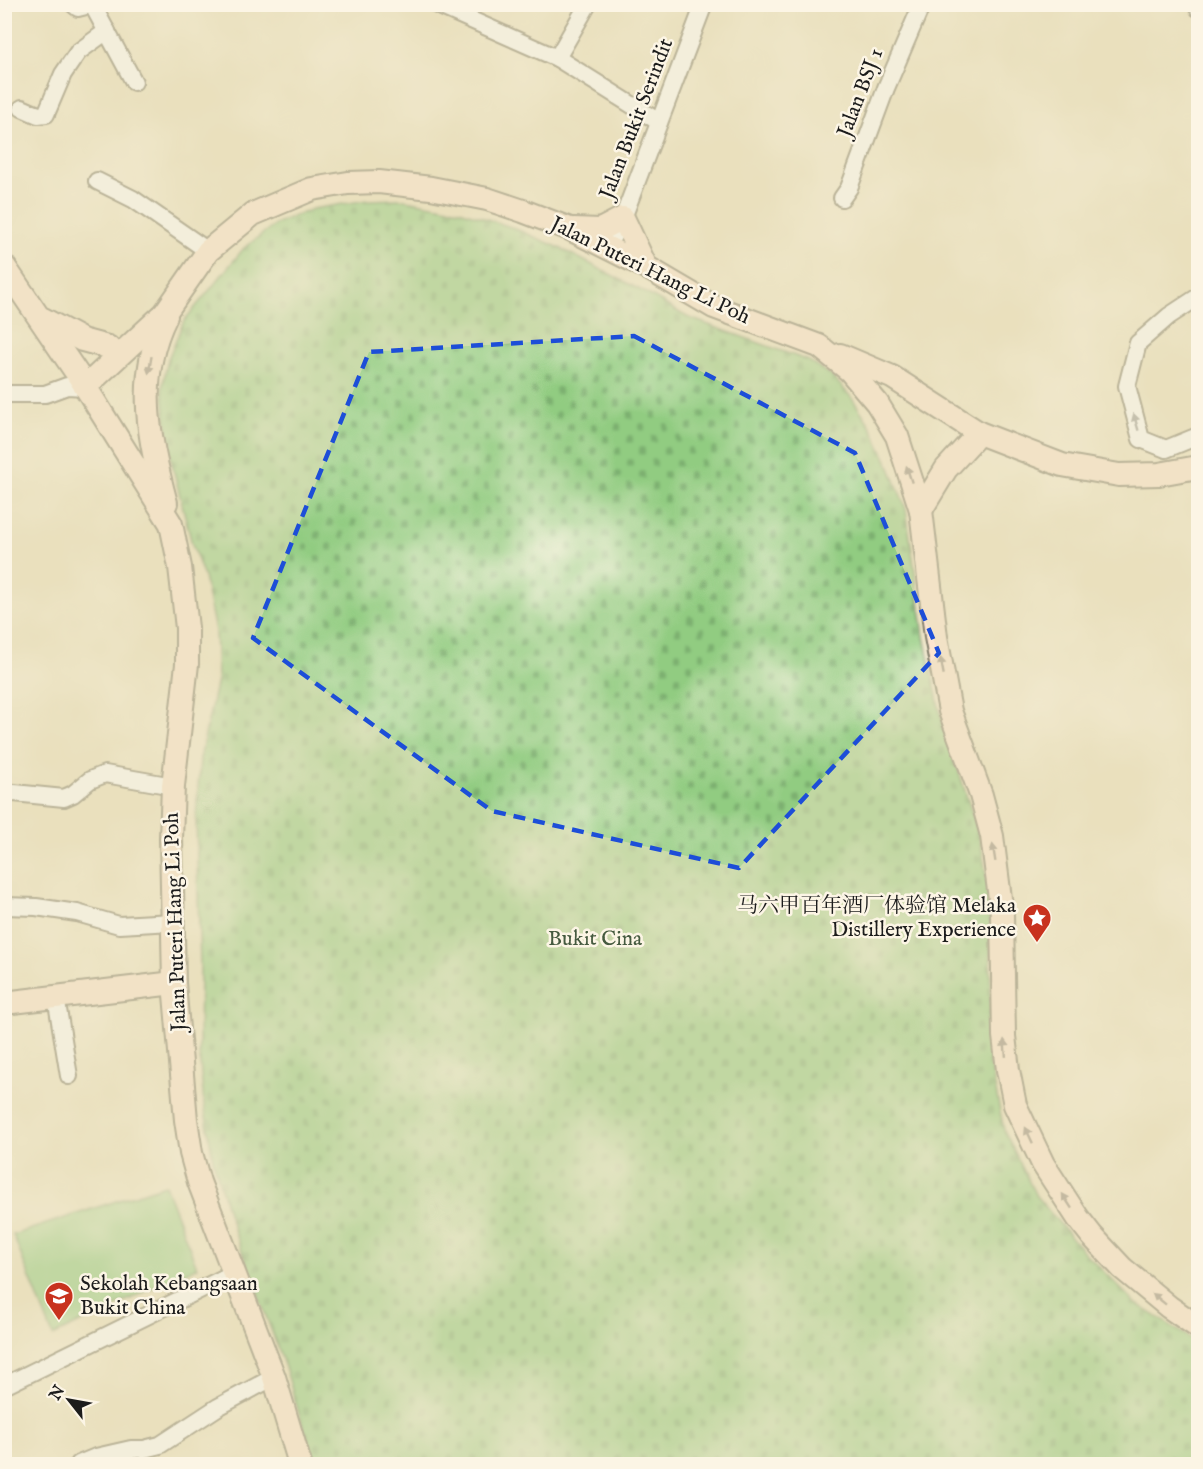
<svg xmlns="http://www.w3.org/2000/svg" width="1203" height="1469" viewBox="0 0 1203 1469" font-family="'IM FELL English','Noto Serif SC',serif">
  <defs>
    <pattern id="cemetery-stones" width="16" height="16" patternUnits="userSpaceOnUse" patternTransform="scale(1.5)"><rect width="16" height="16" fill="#91cc81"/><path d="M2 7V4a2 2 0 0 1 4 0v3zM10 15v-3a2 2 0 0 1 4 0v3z" fill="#7caf6f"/></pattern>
  </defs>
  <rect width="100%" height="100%" fill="#fcf5e5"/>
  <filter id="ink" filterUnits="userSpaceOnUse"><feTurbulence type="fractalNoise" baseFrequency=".0167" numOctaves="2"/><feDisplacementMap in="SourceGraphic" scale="12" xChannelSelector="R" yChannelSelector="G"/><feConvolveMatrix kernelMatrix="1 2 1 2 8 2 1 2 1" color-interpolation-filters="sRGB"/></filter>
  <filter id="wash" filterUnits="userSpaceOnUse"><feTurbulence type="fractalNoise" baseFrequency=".008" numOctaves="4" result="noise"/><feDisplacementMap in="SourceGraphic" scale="24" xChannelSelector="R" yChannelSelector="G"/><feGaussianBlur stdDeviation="1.35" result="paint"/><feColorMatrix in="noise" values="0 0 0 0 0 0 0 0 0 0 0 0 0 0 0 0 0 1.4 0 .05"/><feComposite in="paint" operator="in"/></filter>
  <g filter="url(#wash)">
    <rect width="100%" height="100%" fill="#eae0bd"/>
    <polygon fill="url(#cemetery-stones)" stroke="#56744e" stroke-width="1.5" points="400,199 460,210 511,227 558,247 646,293 687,317 809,361 832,376 852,398 870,425 889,465 906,509 924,637 941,716 980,838 991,906 990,1063 1004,1130 1036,1196 1085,1253 1135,1303 1198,1343 1198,1464 314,1464 286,1370 229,1216 213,1160 204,1104 199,1053 200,968 196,818 200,758 217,680 215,631 204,577 192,544 171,460 162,388 168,359 184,321 244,248 277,223 312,209 368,200"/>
    <polygon fill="#91cc81" stroke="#56744e" stroke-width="1.5" points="165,1185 197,1267 53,1336 13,1235"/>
  </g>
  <g filter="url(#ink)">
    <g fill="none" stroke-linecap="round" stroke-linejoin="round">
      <g stroke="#837e6c" stroke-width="20">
        <g id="street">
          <polyline points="73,4 78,8 94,4"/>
          <polyline points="435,4 557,58 659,122"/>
          <polyline points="1196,4 1198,8"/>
          <polyline points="93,6 134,82"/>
          <polyline points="557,58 588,4"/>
          <polyline points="22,108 38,115 46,114 63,74 78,52 107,31"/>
          <polyline points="97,181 133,199 208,251"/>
          <polyline points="842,198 849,188 886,88 922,4"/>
          <polyline points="607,247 623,218 704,4"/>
          <polyline points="1198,297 1169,316 1138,343 1127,386 1141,439 1166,449 1198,436"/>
          <polyline points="4,394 45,394 67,386 85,387"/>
          <polyline points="4,792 64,798 73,794 90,780 105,774 173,786"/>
          <polyline points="4,906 36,907 77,913 119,925 173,922"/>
          <polyline points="56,997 69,1076"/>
          <polyline points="4,1386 234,1273"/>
          <polyline points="79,1464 96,1457 131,1449 144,1449 160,1445 218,1407 274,1377"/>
        </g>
      </g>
      <g stroke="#837e6c" stroke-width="26">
        <g id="secondary">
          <polyline points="574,229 600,230 623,218 646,267"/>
          <polyline points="4,266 78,375 171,524 180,567 187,628 187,664 173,786 171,838 174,983 186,1120 191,1153 199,1182 274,1377 300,1464"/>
          <polyline points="43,319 82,340 108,347"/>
          <polyline points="840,355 892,377 979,433 1062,465 1119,475 1159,474 1198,467"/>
          <polyline points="85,387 165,313 208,251 253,214 312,189 348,183 379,182 431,188 487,199 523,211 570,229 646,267 714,307 819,346 850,371 877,403 897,436 921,510 936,637 950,711 981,795 992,836 1002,914 1004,1036 1008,1070 1015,1105 1043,1164 1078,1218 1092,1236 1122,1268 1169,1307 1198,1327"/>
          <path d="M166,503c-17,-63 -31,-125 0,-187"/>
          <polyline points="921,510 946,469 979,433"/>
          <polyline points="4,1003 174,983"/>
        </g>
      </g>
      <use href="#street" stroke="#fff" stroke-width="16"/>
      <use href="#secondary" stroke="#fce5d0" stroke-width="22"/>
    </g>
    <defs><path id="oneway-solid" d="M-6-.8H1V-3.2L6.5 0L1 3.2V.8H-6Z" transform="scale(1.5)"/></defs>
    <g fill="#978b7f">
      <use href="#oneway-solid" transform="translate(150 365) rotate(100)"/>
      <use href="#oneway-solid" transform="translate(909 474) rotate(-108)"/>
      <use href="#oneway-solid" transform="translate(942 666) rotate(-101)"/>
      <use href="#oneway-solid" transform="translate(994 853) rotate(-99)"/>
      <use href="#oneway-solid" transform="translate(1005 1048) rotate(-96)"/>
      <use href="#oneway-solid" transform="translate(1029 1135) rotate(-115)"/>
      <use href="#oneway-solid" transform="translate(1067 1201) rotate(-123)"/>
      <use href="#oneway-solid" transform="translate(1159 1299) rotate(-141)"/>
    </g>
    <use fill="#999" href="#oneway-solid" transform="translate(1136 422) rotate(-106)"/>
  </g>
  <path d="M0 0H1203V1469H0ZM634,336l221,117 84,200 -200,215 -247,-57 -239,-173 116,-286z" fill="#eae0bd" fill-opacity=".55" fill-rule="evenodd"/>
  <path fill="none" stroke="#1d4ed8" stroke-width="4.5" stroke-dasharray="12 8" stroke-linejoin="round" d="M634,336l221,117 84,200 -200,215 -247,-57 -239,-173 116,-286z"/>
  <defs>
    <g id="sight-pin" transform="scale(1.5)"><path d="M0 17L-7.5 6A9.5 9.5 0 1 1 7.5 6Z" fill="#c8321e" stroke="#fcf5e5"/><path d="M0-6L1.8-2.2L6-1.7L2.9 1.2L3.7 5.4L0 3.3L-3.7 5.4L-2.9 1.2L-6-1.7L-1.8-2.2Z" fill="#fff"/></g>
    <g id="school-pin" transform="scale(1.5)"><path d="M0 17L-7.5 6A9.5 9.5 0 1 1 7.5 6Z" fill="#c8321e" stroke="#fcf5e5"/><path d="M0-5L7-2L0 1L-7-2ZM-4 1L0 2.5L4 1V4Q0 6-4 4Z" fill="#fff"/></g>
  </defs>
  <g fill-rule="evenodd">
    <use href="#sight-pin" x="1037" y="918"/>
    <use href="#school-pin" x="59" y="1296"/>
  </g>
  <g text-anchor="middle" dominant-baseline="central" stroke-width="5" stroke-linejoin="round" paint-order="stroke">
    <g font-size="21" fill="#1c1c1c" stroke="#fcf5e5">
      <text transform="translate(861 93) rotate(-69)">Jalan BSJ 1</text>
      <text transform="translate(637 119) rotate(-69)">Jalan Bukit Serindit</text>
      <text transform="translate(650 271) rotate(26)">Jalan Puteri Hang Li Poh</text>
      <text transform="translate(176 922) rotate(-92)">Jalan Puteri Hang Li Poh</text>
    </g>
    <g font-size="21" fill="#1c1c1c" stroke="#fcf5e5" text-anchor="end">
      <text x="1016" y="906">马六甲百年酒厂体验馆 Melaka<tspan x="1016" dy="24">Distillery Experience</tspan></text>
      <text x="80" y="1284" text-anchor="start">Sekolah Kebangsaan<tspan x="80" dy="24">Bukit China</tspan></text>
    </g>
    <g font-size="21" fill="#455a3f" stroke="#fcf5e5">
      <text x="595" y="939">Bukit Cina</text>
    </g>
  </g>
  <rect width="1203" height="1469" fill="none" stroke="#fcf5e5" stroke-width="24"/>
  <g transform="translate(69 1400) rotate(301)" stroke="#fcf5e5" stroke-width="4.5" paint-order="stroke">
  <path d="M0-4.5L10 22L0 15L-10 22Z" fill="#1c1c1c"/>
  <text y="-9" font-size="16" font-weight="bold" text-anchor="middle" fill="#1c1c1c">N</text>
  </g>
</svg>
